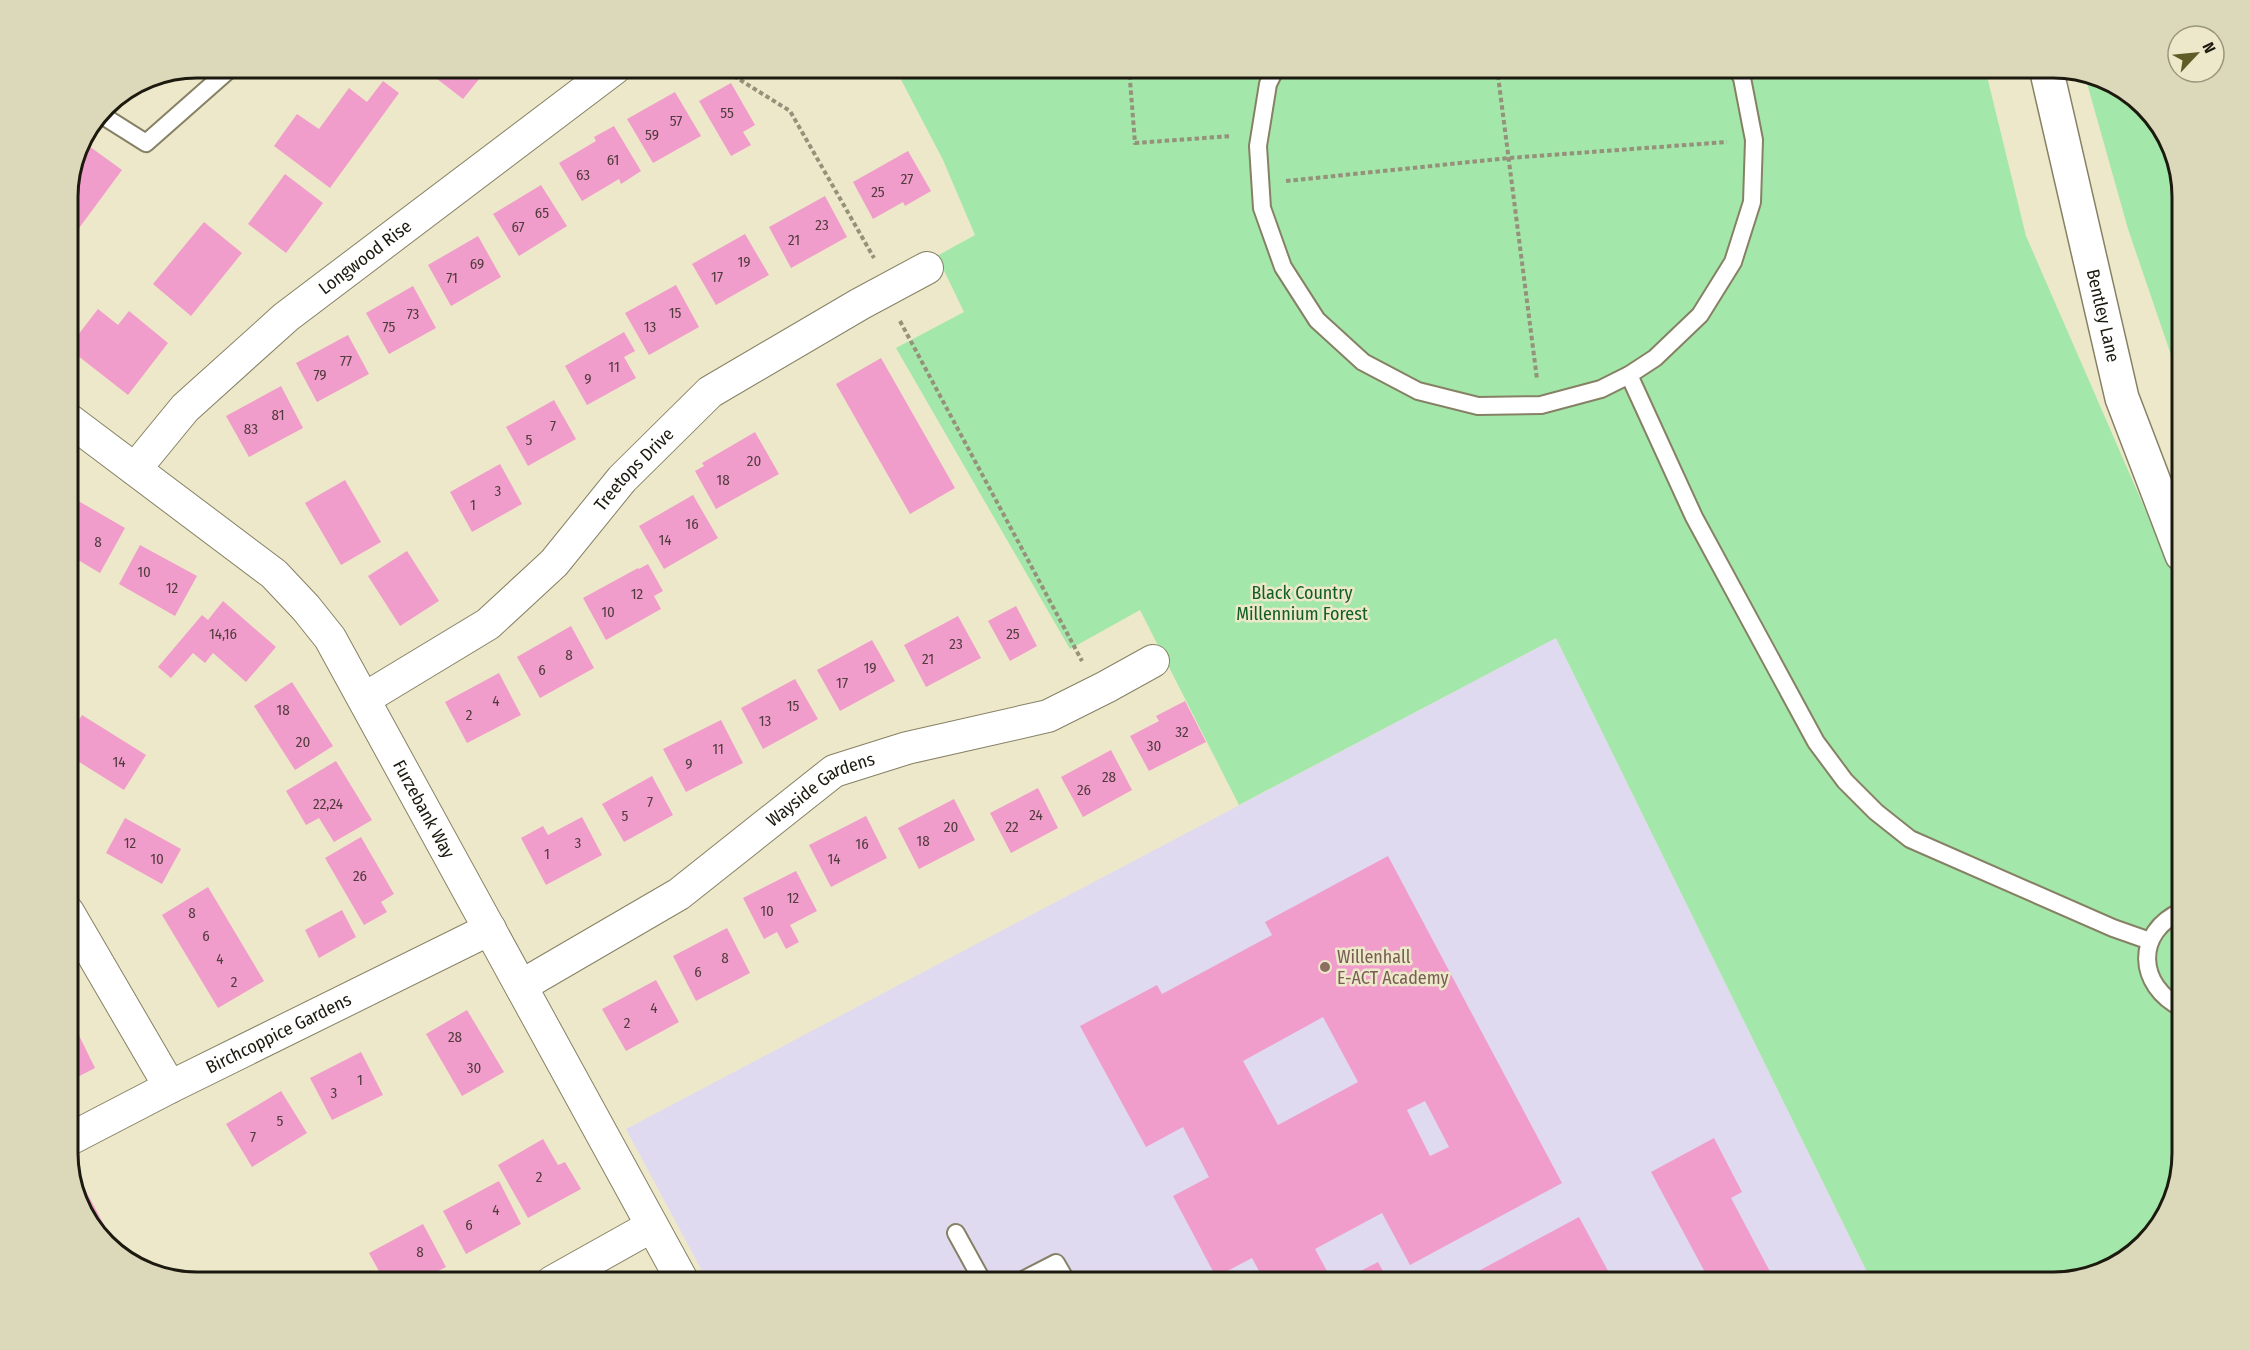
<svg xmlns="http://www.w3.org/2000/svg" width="2250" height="1350" viewBox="0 0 2250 1350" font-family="'Fira Sans Condensed',sans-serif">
  <rect width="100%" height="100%" fill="#ede8c9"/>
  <polygon fill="#dfdaf0" points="1556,638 1872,1282 708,1282 626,1129"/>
  <g fill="#a3e7aa">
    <polygon points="895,68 1985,68 2026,236 2182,594 2182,1153 2165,1218 2118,1265 2053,1282 1872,1282 1556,638 1239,805 1140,610 1070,649 896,348 964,312 937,256 975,235 943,160"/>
    <polygon points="2085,76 2118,85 2165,132 2182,189 2182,387 2128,229"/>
  </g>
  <g fill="#f19dcb" fill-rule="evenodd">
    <polygon points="423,68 488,68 463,99"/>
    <polygon points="383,81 399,93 330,188 274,146 297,114 319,129 349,88 367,102"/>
    <polygon points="731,83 755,125 743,132 751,145 731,156 699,101"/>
    <polygon points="675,92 701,136 653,163 627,119"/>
    <polygon points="614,126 641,171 621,184 619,179 582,201 559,163 596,141 594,137"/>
    <polygon points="82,141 122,170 68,243 68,189 78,147"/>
    <polygon points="908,151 931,191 905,206 903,202 873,219 853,182"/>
    <polygon points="285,174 323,203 286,253 248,224"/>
    <polygon points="541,185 567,226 519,256 493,214"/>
    <polygon points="825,196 847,237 791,268 769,227"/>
    <polygon points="204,222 242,253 191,316 153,284"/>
    <polygon points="745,234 769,275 716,305 692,264"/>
    <polygon points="478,236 501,277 451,306 428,265"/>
    <polygon points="676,285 699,327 649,355 625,313"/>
    <polygon points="413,286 436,328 389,354 366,313"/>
    <polygon points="98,309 118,325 129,311 168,343 128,395 68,348"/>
    <polygon points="624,332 635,351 624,357 636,378 587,405 565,366"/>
    <polygon points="348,335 369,374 317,402 296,363"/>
    <polygon points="881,358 955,488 910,514 836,384"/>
    <polygon points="281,386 303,428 249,457 226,416"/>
    <polygon points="554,400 576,439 528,466 506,427"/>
    <polygon points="755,432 779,474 716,509 695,471 704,466 702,463"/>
    <polygon points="500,464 522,504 472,532 450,492"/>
    <polygon points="345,480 381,542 341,565 305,503"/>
    <polygon points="68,495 125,528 100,573 68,554"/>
    <polygon points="693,495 718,538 664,569 639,526"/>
    <polygon points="140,545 197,576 175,616 119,584"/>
    <polygon points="407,551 439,601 400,626 368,576"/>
    <polygon points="648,564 663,591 654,596 661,609 606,640 583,598 638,568 639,569"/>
    <polygon points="223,601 276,647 246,682 213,653 205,663 193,653 171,678 158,667 202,615 208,620"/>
    <polygon points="1016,606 1037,646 1010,661 988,621"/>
    <polygon points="958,616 981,658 926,687 904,645"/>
    <polygon points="571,626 594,668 540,698 517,657"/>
    <polygon points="872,640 895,681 840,711 817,670"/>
    <polygon points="499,673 521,715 467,743 445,702"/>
    <polygon points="795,679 818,719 763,749 741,708"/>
    <polygon points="292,682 333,746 295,770 254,706"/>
    <polygon points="1185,701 1206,742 1149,771 1130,736 1159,721 1156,716"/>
    <polygon points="82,715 146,755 124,790 68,755 68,738"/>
    <polygon points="721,720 743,763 686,792 663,749"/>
    <polygon points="1111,750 1132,790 1083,817 1061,777"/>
    <polygon points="336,761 372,820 334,842 319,818 306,825 286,791"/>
    <polygon points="652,776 673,815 624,842 602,804"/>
    <polygon points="1038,788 1058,828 1011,853 990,813"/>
    <polygon points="954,799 975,840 919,869 898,828"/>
    <polygon points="866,816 887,858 831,887 809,845"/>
    <polygon points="582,817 602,855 546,885 521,838 543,826 548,835"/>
    <polygon points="125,818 181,849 162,884 106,853"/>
    <polygon points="361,837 394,894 381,902 387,912 364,925 325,858"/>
    <path d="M1388,856l174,327 -152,82 -28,-52 -67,36 18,33h-68l-13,-24 -36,19 -43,-81 36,-19 -26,-50 -37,20 -66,-121 77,-41 5,9 110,-59 -7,-13zM1323,1017l35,65 -80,43 -35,-64zM1425,1101l24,46 -19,9 -23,-46z"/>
    <polygon points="796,871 817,911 790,925 799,942 786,949 777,932 764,939 743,898"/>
    <polygon points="208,887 264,981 218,1008 162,915"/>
    <polygon points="342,910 356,937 319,958 305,930"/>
    <polygon points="727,928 750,973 696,1001 673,956"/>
    <polygon points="656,980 679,1022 626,1051 602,1009"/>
    <polygon points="467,1010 504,1072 462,1096 426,1034"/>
    <polygon points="68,1013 95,1068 68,1082"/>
    <polygon points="361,1052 383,1095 332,1120 310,1078"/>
    <polygon points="281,1091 307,1133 252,1167 226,1124"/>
    <polygon points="1714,1138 1742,1192 1731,1198 1775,1281 1783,1276 1787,1282 1694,1282 1707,1276 1651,1172"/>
    <polygon points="543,1139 558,1165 565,1162 581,1189 528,1218 498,1165"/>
    <polygon points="80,1180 117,1249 117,1250 85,1218 75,1183"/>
    <polygon points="499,1181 521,1224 466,1254 443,1211"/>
    <polygon points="1579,1217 1614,1282 1458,1282"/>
    <polygon points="423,1224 446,1267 416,1282 385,1282 369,1253"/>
    <polygon points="1378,1262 1389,1282 1339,1282"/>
  </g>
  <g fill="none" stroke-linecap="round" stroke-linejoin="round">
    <g stroke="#868165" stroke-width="20">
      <g id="service">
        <polyline points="1276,68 1268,84 1258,146 1262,208 1283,267 1317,320 1363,362 1418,391 1478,406 1541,405 1601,389 1629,375 1655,358 1700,315 1733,262 1752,202 1754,140 1742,78 1736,68"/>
        <polyline points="100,114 146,143 231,68"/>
        <polyline points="1629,375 1694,517 1816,742 1845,781 1876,812 1910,839 2113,928 2150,941"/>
        <path d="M2182,911c-48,21 -45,75 0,97"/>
        <polyline points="956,1233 983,1282"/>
        <polyline points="1019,1282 1056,1263 1067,1282"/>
      </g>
    </g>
    <g stroke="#868165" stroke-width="34">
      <g id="minor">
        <path id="s1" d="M68,419l206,155 32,34 24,30 353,644"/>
        <path id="s2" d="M135,469l50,-61 101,-91 329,-249"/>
        <path id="s3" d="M364,699l124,-75 66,-61 68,-84 88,-87 150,-88 67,-36"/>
        <polyline points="68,912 170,1087"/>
        <path id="s4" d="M521,986l158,-92 155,-123 73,-23 141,-32 58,-29 47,-26"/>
        <path id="s5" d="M68,1140l102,-53 320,-158"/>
        <polyline points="552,1282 652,1226"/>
      </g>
    </g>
    <g stroke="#868165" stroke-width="36">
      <g id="tertiary">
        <path id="s6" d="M2046,68l76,330 60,157"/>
      </g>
    </g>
    <g stroke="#95917a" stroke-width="4" stroke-dasharray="4.5 3" stroke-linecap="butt">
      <polyline points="721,68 790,111 874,258"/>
      <polyline points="1129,68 1135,143 1232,136"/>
      <polyline points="1497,68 1537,379"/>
      <polyline points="1286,181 1509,158 1727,142"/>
      <polyline points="900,321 1082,661"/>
    </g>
    <use href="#service" stroke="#fff" stroke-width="16"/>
    <use href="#minor" stroke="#fff" stroke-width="32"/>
    <use href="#tertiary" stroke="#fff" stroke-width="33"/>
  </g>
  <circle fill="#8d6e63" stroke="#ede8c9" stroke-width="2" cx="1325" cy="967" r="6"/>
  <g text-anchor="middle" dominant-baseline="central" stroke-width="5" stroke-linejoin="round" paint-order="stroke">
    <g font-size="15" fill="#513b3d">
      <text x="727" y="113">55</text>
      <text x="676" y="121">57</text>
      <text x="652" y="135">59</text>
      <text x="613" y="160">61</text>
      <text x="583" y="175">63</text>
      <text x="907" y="179">27</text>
      <text x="878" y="192">25</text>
      <text x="542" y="213">65</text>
      <text x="822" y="225">23</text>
      <text x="518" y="227">67</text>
      <text x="794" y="240">21</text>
      <text x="744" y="262">19</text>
      <text x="477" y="264">69</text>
      <text x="717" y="277">17</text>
      <text x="452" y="278">71</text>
      <text x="675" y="313">15</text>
      <text x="413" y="314">73</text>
      <text x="389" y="327">75</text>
      <text x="650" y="327">13</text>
      <text x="346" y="361">77</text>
      <text x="614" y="367">11</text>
      <text x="320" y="375">79</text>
      <text x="588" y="379">9</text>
      <text x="278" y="415">81</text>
      <text x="553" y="426">7</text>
      <text x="251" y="429">83</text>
      <text x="529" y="440">5</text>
      <text x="754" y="461">20</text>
      <text x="723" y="480">18</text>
      <text x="498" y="491">3</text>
      <text x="473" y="505">1</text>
      <text x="692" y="524">16</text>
      <text x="665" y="540">14</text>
      <text x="98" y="542">8</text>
      <text x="144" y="572">10</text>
      <text x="172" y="588">12</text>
      <text x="637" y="594">12</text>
      <text x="608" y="612">10</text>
      <text x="223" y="634">14,16</text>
      <text x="1013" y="634">25</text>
      <text x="956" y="644">23</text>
      <text x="569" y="655">8</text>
      <text x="928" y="659">21</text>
      <text x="870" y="668">19</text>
      <text x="542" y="670">6</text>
      <text x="842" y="683">17</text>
      <text x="496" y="701">4</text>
      <text x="793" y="706">15</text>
      <text x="283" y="710">18</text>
      <text x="469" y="715">2</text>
      <text x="765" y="721">13</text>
      <text x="1182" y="732">32</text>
      <text x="303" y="742">20</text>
      <text x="1154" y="746">30</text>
      <text x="718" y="749">11</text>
      <text x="119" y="762">14</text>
      <text x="689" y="764">9</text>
      <text x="1109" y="777">28</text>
      <text x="1084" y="790">26</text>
      <text x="650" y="802">7</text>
      <text x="328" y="804">22,24</text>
      <text x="1036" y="815">24</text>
      <text x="625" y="816">5</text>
      <text x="951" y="827">20</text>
      <text x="1012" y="827">22</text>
      <text x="923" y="841">18</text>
      <text x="130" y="843">12</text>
      <text x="578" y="843">3</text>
      <text x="862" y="844">16</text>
      <text x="547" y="854">1</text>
      <text x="157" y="859">10</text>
      <text x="834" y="859">14</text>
      <text x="360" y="876">26</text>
      <text x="793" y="898">12</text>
      <text x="767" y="911">10</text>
      <text x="192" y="913">8</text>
      <text x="206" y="936">6</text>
      <text x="725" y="958">8</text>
      <text x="220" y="959">4</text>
      <text x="698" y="972">6</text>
      <text x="234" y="982">2</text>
      <text x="654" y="1008">4</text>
      <text x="627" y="1023">2</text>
      <text x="455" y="1037">28</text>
      <text x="474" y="1068">30</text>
      <text x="360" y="1080">1</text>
      <text x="334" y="1093">3</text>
      <text x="280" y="1121">5</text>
      <text x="253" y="1137">7</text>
      <text x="539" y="1177">2</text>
      <text x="496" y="1210">4</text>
      <text x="469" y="1225">6</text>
      <text x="420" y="1252">8</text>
    </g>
    <g font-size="18" fill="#1c1a0e" stroke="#ede8c9">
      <text stroke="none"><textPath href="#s2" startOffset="314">Longwood Rise</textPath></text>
      <text stroke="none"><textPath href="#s6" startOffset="254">Bentley Lane</textPath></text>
      <text stroke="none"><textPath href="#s3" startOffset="358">Treetops Drive</textPath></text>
      <text stroke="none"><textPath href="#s4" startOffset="360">Wayside Gardens</textPath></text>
      <text stroke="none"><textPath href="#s1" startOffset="538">Furzebank Way</textPath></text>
      <text stroke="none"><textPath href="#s5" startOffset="236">Birchcoppice Gardens</textPath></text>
    </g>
    <g font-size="18" fill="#105e24" stroke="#ede8c9">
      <text x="1302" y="593">Black Country<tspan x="1302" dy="21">Millennium Forest</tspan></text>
    </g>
    <g font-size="18" fill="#785e54" stroke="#ede8c9" text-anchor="start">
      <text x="1337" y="957">Willenhall<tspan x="1337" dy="21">E-ACT Academy</tspan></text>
    </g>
  </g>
  <path d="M0 0H2250V1350H0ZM197 78H2053A119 119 0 0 1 2172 197V1153A119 119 0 0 1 2053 1272H197A119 119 0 0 1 78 1153V197A119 119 0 0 1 197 78Z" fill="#dcd8ba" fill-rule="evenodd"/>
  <path fill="none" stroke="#1c1a0e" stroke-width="3" d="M197 78H2053A119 119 0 0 1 2172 197V1153A119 119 0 0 1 2053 1272H197A119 119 0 0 1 78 1153V197A119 119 0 0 1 197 78Z"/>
  <g transform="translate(2196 54) rotate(64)"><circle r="28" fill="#ede8c9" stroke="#99967e" stroke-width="1.5"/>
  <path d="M0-4.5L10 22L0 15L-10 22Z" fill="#5f5c28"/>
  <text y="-9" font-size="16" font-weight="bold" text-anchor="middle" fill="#1c1a0e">N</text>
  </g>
</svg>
